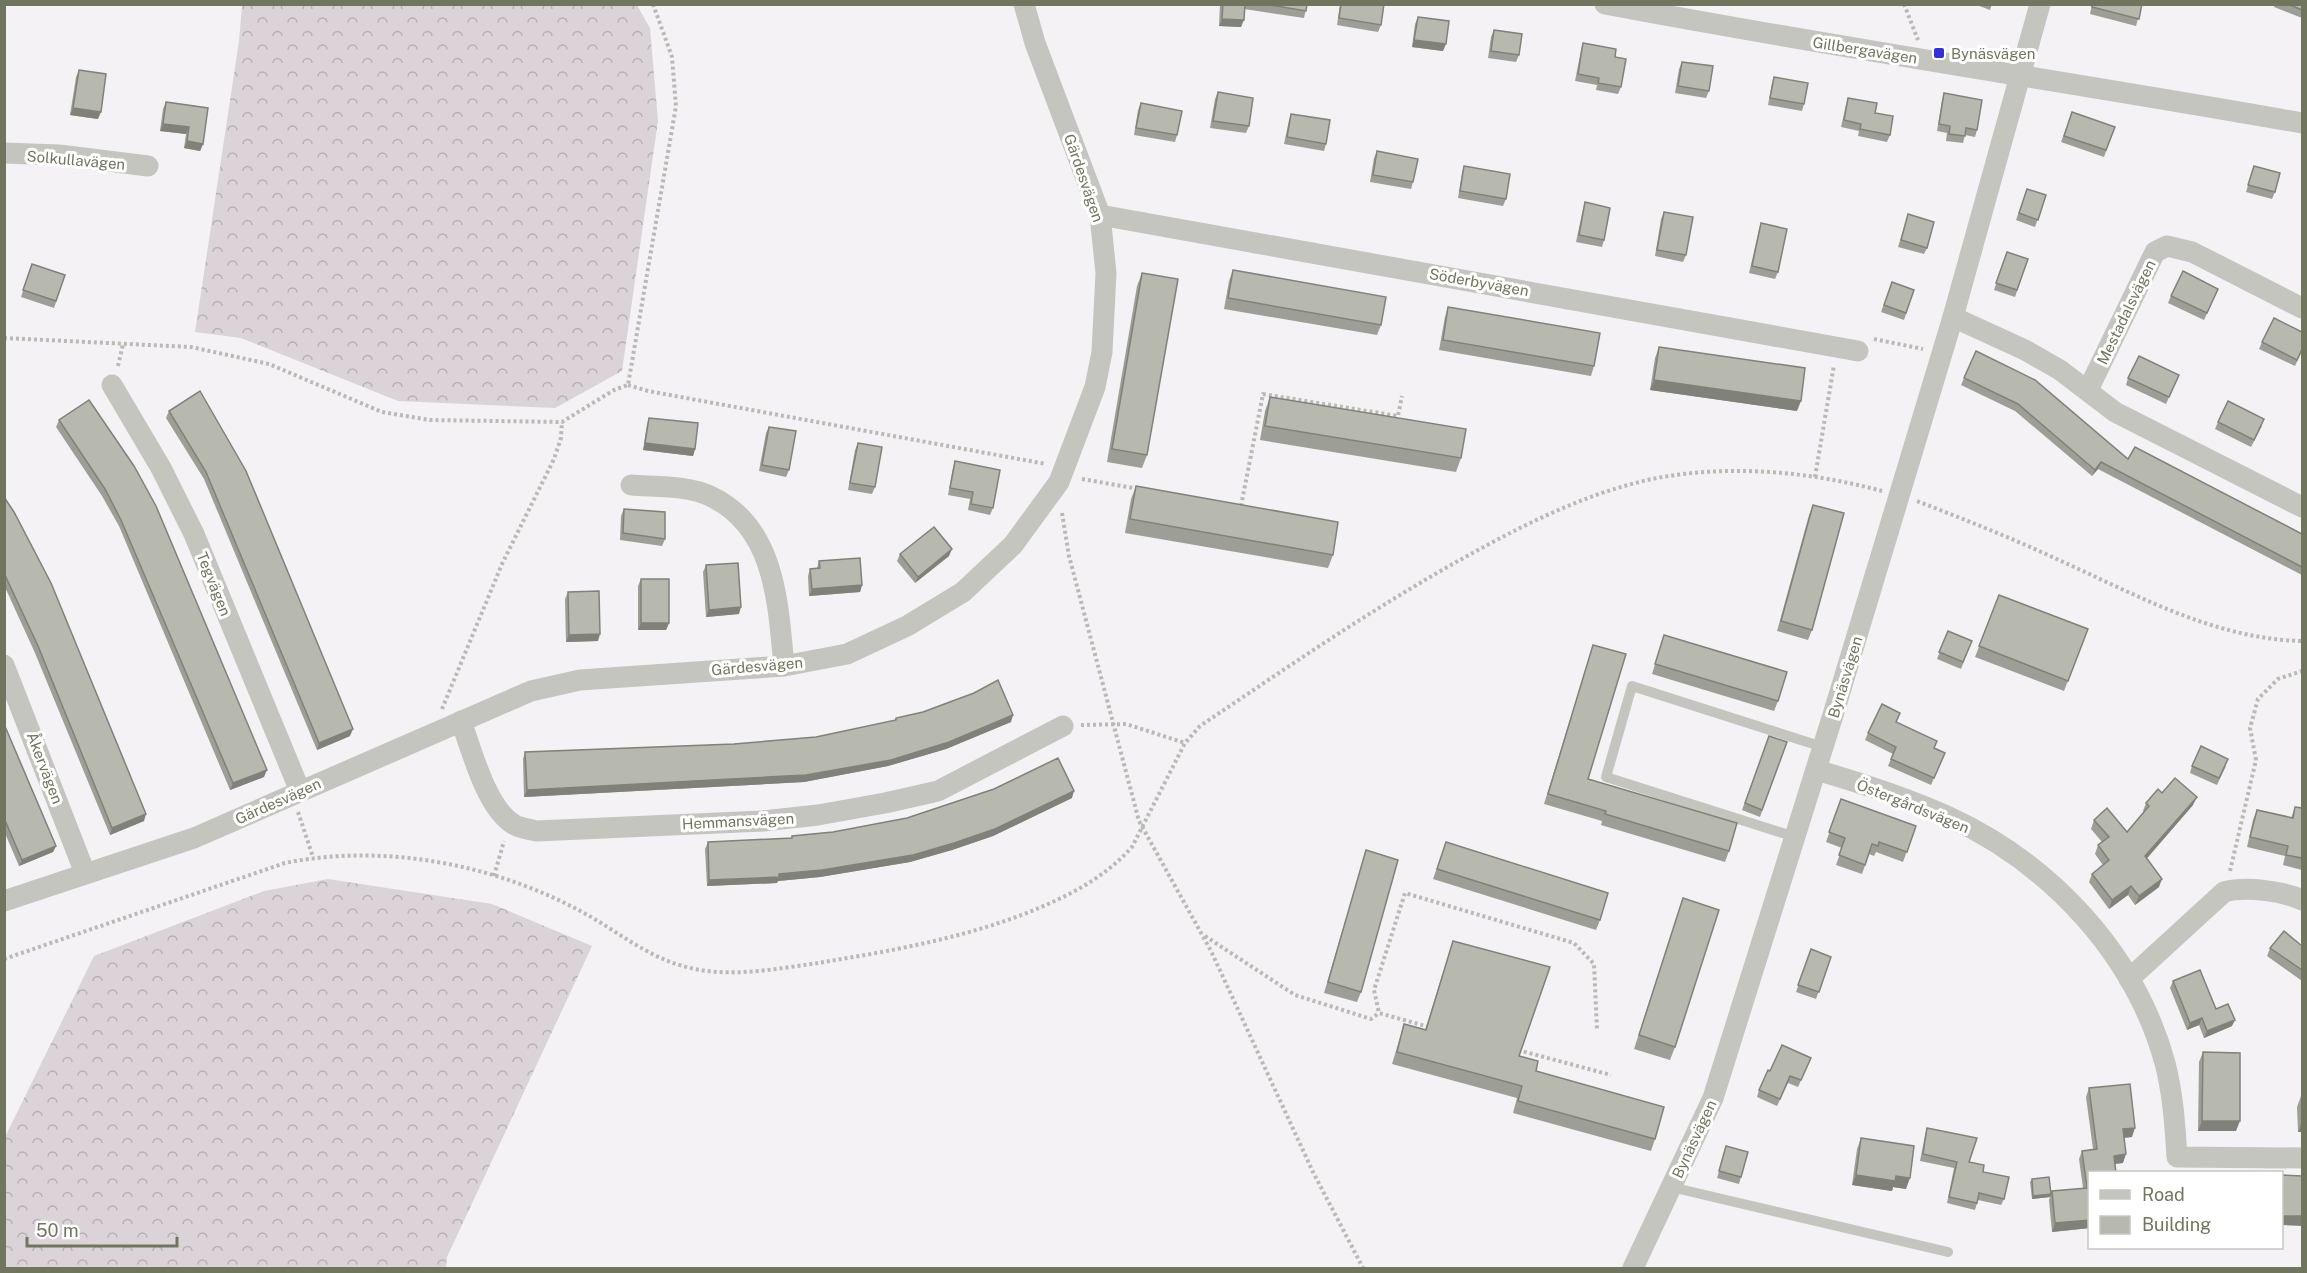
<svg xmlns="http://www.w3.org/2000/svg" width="2307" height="1273" viewBox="0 0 2307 1273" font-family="'Public Sans',sans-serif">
  <defs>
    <pattern id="forest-crowns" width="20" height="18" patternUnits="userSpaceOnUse" patternTransform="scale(1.5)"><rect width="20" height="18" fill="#dcd3d9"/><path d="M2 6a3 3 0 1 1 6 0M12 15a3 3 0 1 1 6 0" fill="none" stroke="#b7b0b3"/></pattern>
  </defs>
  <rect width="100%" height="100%" fill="#f4f2f5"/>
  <g fill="url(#forest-crowns)">
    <polygon points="242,5 637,5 650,28 658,121 622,371 555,408 398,401 241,338 195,332 239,41"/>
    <polygon points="328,879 492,904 592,946 447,1257 446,1268 5,1268 5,1137 94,956 264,891"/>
  </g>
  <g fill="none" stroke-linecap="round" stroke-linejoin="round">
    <g stroke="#b8bab4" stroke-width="4" stroke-dasharray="3 3" stroke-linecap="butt">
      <polyline points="1904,4 1918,40"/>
      <polyline points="4,338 191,347 269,364 382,412 430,420 562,422 614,390 628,385 676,106 672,57 653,4"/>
      <polyline points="1874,339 1923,349"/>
      <polyline points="118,366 123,344"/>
      <polyline points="628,385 648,391 1046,464"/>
      <polyline points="1815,477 1834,365"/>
      <polyline points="1082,479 1139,489"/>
      <path d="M1917,501c49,19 97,38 144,60 78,35 154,78 241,80"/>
      <polyline points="1241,506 1263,394 1398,416 1402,396"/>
      <polyline points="1062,513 1069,556 1139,821 1211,951 1313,1172 1363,1268"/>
      <polyline points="442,709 502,564 554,459 561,438 562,422"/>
      <polyline points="1081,725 1126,724 1185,743"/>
      <polyline points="298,812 313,857"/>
      <polyline points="2230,871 2256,760 2250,728 2258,699 2278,679 2302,671"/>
      <polyline points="494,876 504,841"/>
      <polyline points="1205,936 1295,995 1371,1019 1379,1013"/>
      <path d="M4,959l281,-96c99,-20 210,1 299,50 33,18 62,43 99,53 42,13 92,3 135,-3 85,-14 176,-30 253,-70 23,-12 43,-26 61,-46l53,-104 15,-17c85,-57 170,-116 260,-166 61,-34 123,-66 192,-81 75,-15 156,-8 230,12"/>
      <polyline points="1429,1027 1379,1013 1374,990 1405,893 1574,943 1594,964 1597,1030"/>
      <polyline points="1518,1050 1611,1075"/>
    </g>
    <g stroke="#c3c5be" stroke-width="10">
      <polyline points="1795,837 1606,777 1632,686 1823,747"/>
      <polyline points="1671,1187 1948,1252"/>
    </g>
    <g stroke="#c3c5be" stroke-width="21">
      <path d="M1605,4c232,44 465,78 697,119"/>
      <polyline points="4,153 59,155 148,166"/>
      <polyline points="1100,215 1858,351"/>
      <polyline points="1953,317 2025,350 2060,370 2115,412 2302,507"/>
      <polyline points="112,385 161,468 194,534 300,791"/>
      <polyline points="2088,390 2155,252 2167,246 2192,252 2302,308"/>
      <path d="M631,485c25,2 58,0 81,12 64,31 66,108 72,169"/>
      <polyline points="4,665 85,873"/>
      <path d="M461,721c11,30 25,86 52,103 6,4 16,5 23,7l227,-10 55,-6 67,-12 53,-12 125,-65"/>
      <path d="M1816,770c45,13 91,28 133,47 102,47 186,137 216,246 8,31 10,62 12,94l125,1"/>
      <polyline points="4,901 194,838 531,691 580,680 784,666 847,654 907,626 963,592 1013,545 1059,482 1095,387 1102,352 1106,273 1100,215 1035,43 1024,4"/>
      <path d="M2129,979l95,-87c22,-6 58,-1 78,8"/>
      <polyline points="1633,1268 1713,1098 1833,715 1953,317 2040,4"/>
    </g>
  </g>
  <g fill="#9d9f96">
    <polygon points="1220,4 1307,4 1304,18 1244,9 1241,27 1219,26"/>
    <polygon points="1340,4 1384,4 1381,25 1378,32 1337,25"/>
    <polygon points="1974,4 1992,4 1990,10"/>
    <polygon points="2092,4 2142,4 2136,26 2090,14"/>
    <polygon points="2275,4 2302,4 2302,18 2274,7"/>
    <polygon points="1418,17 1443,51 1412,47 1415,24"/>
    <polygon points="1494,30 1519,55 1516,62 1488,58 1491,37"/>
    <polygon points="1583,43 1615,57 1621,87 1618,94 1596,90 1597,85 1575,81 1581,50"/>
    <polygon points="1682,62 1709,91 1706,98 1675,93 1679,69"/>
    <polygon points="79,70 98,119 70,115 76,77"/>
    <polygon points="1774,77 1804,104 1802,111 1768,105 1772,83"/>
    <polygon points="1218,92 1249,126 1246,133 1210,128 1215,99"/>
    <polygon points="1944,93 1977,130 1975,137 1965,135 1963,143 1946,141 1947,133 1937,131 1942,100"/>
    <polygon points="1848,98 1875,113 1890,135 1887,142 1858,136 1859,131 1841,127 1846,105"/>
    <polygon points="166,102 203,144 200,151 184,148 186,134 160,131 163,109"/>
    <polygon points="1141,103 1177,135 1175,142 1134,135 1138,110"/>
    <polygon points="2072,112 2115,127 2104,157 2061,142"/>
    <polygon points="1291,114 1326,144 1324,151 1284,144 1289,120"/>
    <polygon points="1377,151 1413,182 1411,189 1370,182 1374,158"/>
    <polygon points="1464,166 1506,199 1503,206 1458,198 1462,173"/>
    <polygon points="2252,173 2275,192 2272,199 2246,192"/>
    <polygon points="2027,189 2046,195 2035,227 2016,220"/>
    <polygon points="1585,202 1604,240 1602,247 1576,242 1583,209"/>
    <polygon points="1664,212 1686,255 1683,262 1655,256 1661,219"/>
    <polygon points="1906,221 1927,248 1924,254 1898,247"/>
    <polygon points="1761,223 1778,272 1775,279 1749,273 1759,230"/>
    <polygon points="2007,252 2028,259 2015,297 1994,290"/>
    <polygon points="32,264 65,275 54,308 21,297"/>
    <polygon points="1233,270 1381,325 1377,335 1224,309 1229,281"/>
    <polygon points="1142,273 1147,455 1142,468 1107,462 1137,286"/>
    <polygon points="1892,282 1914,290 1904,320 1881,312"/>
    <polygon points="2218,289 2204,320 2168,303 2171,296"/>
    <polygon points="1448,307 1594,366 1591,376 1439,350 1445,317"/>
    <polygon points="2262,342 2302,351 2295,366 2259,349"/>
    <polygon points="1659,347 1797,411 1650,390 1655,358"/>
    <polygon points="1976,351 2128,459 2302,534 2302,575 2098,469 2092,476 2015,411 1961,385"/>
    <polygon points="2179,375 2166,404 2126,385 2128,378"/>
    <polygon points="200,391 350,736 317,750 204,479 166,418 169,411"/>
    <polygon points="1270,397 1461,458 1456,472 1260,440 1265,411"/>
    <polygon points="89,400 264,777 230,790 119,526 102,496 56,427 59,420"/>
    <polygon points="649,418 695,449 693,456 643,450 647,424"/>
    <polygon points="2218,422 2262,426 2251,447 2215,429"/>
    <polygon points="769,427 789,470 786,477 759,471 766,433"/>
    <polygon points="858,443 875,487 872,494 848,490 855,450"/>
    <polygon points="955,461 993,508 990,515 968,510 970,499 948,495 953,468"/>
    <polygon points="1136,486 1333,555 1328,568 1125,533 1131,499"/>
    <polygon points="4,497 144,821 110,835 35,653 4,585"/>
    <polygon points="1813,505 1812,630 1808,640 1777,631 1809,515"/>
    <polygon points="624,509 665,539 662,546 620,540 621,516"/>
    <polygon points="900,554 949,556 915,583 897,561"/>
    <polygon points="819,561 862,585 860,592 809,596 808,576 810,569 817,568"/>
    <polygon points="706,565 739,614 706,617 703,572"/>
    <polygon points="641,579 669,623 666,630 638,630 638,586"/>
    <polygon points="568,592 598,641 566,642 565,599"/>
    <polygon points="1999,595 2088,629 2064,691 1975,657"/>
    <polygon points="1948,631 1972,641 1961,669 1937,659"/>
    <polygon points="1664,635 1778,701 1774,711 1652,674"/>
    <polygon points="1593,645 1588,779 1729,851 1725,862 1601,825 1602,821 1544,804"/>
    <polygon points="896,718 1011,722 946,749 888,766 804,782 524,797 523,759 525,752 734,744 816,737 895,721"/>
    <polygon points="1896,722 1934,748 1945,753 1931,785 1888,766 1893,754 1865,740 1868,733"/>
    <polygon points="4,724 56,846 53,852 19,866 4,831"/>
    <polygon points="1769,736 1787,742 1760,817 1742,810"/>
    <polygon points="2192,766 2226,766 2217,785 2190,773"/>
    <polygon points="2162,793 2193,805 2147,858 2159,887 2135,905 2128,895 2109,909 2089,882 2092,874 2103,865 2095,854 2098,845 2102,842 2091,829 2094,820 2127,832 2144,812 2143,811 2146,803"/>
    <polygon points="1072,798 993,836 952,850 910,862 820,877 778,881 777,883 707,886 705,849 708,842 791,838 792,836 833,832"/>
    <polygon points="1841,799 1916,826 1903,862 1876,852 1874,856 1869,854 1862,874 1836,865 1842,848 1826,842"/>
    <polygon points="2295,807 2302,808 2302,870 2283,865 2285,856 2247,847 2253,820 2257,810 2291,818"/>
    <polygon points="1446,842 1600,920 1596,930 1433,879"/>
    <polygon points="1366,850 1361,992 1357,1002 1324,993"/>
    <polygon points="1683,898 1675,1047 1670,1060 1634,1049"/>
    <polygon points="1453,941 1519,1056 1536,1071 1655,1139 1651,1151 1513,1113 1517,1098 1392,1064 1404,1024 1425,1030"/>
    <polygon points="2302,946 2302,981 2267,956 2270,948"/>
    <polygon points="1811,949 1831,957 1816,999 1796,992"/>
    <polygon points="2173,981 2216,1009 2232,1026 2204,1038 2199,1025 2187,1030 2170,988"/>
    <polygon points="2203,1052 2236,1131 2198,1131 2199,1062"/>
    <polygon points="1811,1058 1798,1087 1788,1083 1777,1106 1757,1097 1759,1090 1770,1071"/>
    <polygon points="2089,1088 2132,1137 2124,1138 2123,1163 2115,1164 2090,1173 2090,1228 2052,1232 2049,1200 2050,1197 2032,1199 2030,1182 2032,1179 2051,1193 2052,1191 2083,1188 2079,1159 2082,1151 2093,1149 2086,1097"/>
    <polygon points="2301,1096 2302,1132 2298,1132 2297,1107"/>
    <polygon points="1927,1128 1969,1162 1983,1172 2004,1199 2001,1205 1978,1200 1975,1210 1947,1203 1954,1168 1920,1161 1925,1135"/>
    <polygon points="1861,1138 1906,1189 1893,1187 1892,1191 1852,1185 1857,1149"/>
    <polygon points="1726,1146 1741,1177 1739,1184 1717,1178"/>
  </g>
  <g fill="#80827a">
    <polygon points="1222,19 1244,20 1241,27 1219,26"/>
    <polygon points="1414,40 1446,44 1443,51 1412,47"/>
    <polygon points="73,108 101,112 98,119 70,115"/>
    <polygon points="163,124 189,127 186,134 160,131"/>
    <polygon points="187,141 203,144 200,151 184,148"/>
    <polygon points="1654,380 1801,401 1797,411 1650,390"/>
    <polygon points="645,443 695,449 693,456 643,450"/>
    <polygon points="2101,462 2098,469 2092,476 2095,470"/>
    <polygon points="952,549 949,556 915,583 918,577"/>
    <polygon points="862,585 860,592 809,596 812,589"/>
    <polygon points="741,607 739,614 706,617 709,610"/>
    <polygon points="641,623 669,623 666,630 638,630"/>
    <polygon points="600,634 598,641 566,642 569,635"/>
    <polygon points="1013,715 1011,722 946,749 888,766 804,782 524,797 527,790"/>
    <polygon points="353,729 350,736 317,750 319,743"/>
    <polygon points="267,770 264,777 230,790 233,783"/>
    <polygon points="1074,791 1072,798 993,836 952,850 910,862 820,877 778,881 777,883 707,886 709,880 779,874"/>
    <polygon points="2197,797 2193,805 2142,864 2145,856"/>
    <polygon points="146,814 144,821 110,835 112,828"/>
    <polygon points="56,846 53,852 19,866 22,860"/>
    <polygon points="2162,879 2159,887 2135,905 2139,896"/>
    <polygon points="2131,886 2128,895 2109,909 2112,900"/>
    <polygon points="2202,1018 2199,1025 2187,1030 2190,1023"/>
    <polygon points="2235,1020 2232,1026 2204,1038 2207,1031"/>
    <polygon points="2202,1121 2240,1121 2236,1131 2198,1131"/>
    <polygon points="2302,1122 2302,1132 2298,1132"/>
    <polygon points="2135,1128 2132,1137 2119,1138 2123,1129"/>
    <polygon points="2126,1154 2123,1163 2111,1164 2114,1156"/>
    <polygon points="1856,1175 1896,1176 1910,1178 1906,1189 1893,1187 1892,1191 1852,1185"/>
    <polygon points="2051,1194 2050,1197 2032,1199 2033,1196"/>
    <polygon points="2282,1216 2302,1216 2302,1226 2282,1225"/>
    <polygon points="2090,1220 2090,1228 2052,1232 2055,1223"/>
  </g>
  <g fill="#b7b9af" stroke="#80827a" stroke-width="1.5">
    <polygon points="1223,4 1245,4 1244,20 1222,19"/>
    <polygon points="1264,4 1307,4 1306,11"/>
    <polygon points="1341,4 1384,4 1381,25 1339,18"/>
    <polygon points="2093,4 2142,4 2139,19 2092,7"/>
    <polygon points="2288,4 2302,4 2302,10"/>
    <polygon points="1418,17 1449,21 1446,44 1414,40"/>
    <polygon points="1494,30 1522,34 1519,55 1491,51"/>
    <polygon points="1583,43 1616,49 1615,57 1626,59 1621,87 1598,83 1599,78 1578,74"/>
    <polygon points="1682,62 1713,66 1709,91 1678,86"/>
    <polygon points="79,70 106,74 101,112 73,108"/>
    <polygon points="1774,77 1808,83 1804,104 1770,98"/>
    <polygon points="1218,92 1253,98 1249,126 1213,121"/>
    <polygon points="1944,93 1982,100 1977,130 1966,128 1965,136 1949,134 1950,126 1939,124"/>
    <polygon points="1848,98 1877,103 1875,113 1893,116 1890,135 1860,129 1861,124 1844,120"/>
    <polygon points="166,102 208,108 203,144 187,141 189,127 163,124"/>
    <polygon points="1141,103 1182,111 1177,135 1136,128"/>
    <polygon points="2072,112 2115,127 2106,150 2064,136"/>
    <polygon points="1291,114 1330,120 1326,144 1287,137"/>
    <polygon points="1377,151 1418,159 1413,182 1373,175"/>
    <polygon points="1464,166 1510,174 1506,199 1460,191"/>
    <polygon points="2254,166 2280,173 2275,192 2248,185"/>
    <polygon points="2027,189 2046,195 2038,220 2019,213"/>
    <polygon points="1585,202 1610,208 1604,240 1579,235"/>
    <polygon points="1664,212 1693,217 1686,255 1657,250"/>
    <polygon points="1908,214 1934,222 1927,248 1901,240"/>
    <polygon points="1761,223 1787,229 1778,272 1752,266"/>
    <polygon points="2007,252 2028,259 2017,290 1996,283"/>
    <polygon points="32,264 65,275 56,301 23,290"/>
    <polygon points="1233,270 1386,297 1381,325 1228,298"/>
    <polygon points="2183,271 2218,289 2207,313 2171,296"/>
    <polygon points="1142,273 1178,279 1147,455 1112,449"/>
    <polygon points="1892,282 1914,290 1906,313 1884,305"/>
    <polygon points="1448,307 1600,333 1594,366 1443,340"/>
    <polygon points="2274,318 2302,332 2302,349 2297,360 2262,342"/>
    <polygon points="1659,347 1805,368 1801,401 1654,380"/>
    <polygon points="1976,351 2035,380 2128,459 2135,447 2302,534 2302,567 2101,462 2095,470 2018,404 1964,378"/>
    <polygon points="2139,356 2179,375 2169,397 2128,378"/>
    <polygon points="200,391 246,471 353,729 319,743 206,472 169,411"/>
    <polygon points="1270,397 1466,429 1461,458 1265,426"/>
    <polygon points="89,400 134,466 156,506 267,770 233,783 121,520 105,489 59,420"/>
    <polygon points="2228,401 2264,419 2254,440 2218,422"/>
    <polygon points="649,418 698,423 695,449 645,443"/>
    <polygon points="769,427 796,431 789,470 762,465"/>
    <polygon points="858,443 882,447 875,487 850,483"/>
    <polygon points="955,461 1000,470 993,508 971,504 973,492 950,488"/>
    <polygon points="1136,486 1338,522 1333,555 1130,519"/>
    <polygon points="4,497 14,512 51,583 146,814 112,828 38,646 4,573"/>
    <polygon points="1813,505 1844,513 1812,630 1781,621"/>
    <polygon points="624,509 665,512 665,539 623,533"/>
    <polygon points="934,527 952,549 918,577 900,554"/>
    <polygon points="860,558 862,585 812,589 810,569 820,568 819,561"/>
    <polygon points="738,563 741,607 709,610 706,565"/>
    <rect x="641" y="579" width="28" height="44"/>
    <polygon points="599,591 600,634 569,635 568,592"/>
    <polygon points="1999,595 2088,629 2068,681 1979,646"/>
    <polygon points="1948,631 1972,641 1963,662 1939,652"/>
    <polygon points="1664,635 1787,672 1778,701 1655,664"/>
    <polygon points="1593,645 1626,654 1588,779 1737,823 1729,851 1605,814 1606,811 1548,794"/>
    <polygon points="998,680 1013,715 949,742 891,760 806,775 527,790 525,752 734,744 816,737 896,720 896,718 923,712 974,693"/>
    <polygon points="1882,704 1900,713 1896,722 1937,741 1934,748 1945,753 1934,778 1891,759 1896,747 1868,733"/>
    <polygon points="4,724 56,846 22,860 4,818"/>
    <polygon points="1769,736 1787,742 1762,810 1745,803"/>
    <polygon points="2201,746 2228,759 2219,778 2192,766"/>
    <polygon points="1058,758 1074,791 995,829 954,843 913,855 822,870 779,874 779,877 709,880 708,842 792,838 792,836 833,832 907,818 994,789"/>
    <polygon points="2175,778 2197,797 2145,856 2162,879 2139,896 2131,886 2112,900 2092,874 2109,860 2098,845 2109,837 2094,820 2107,808 2127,832 2149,806 2146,803 2158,789 2162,793"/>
    <polygon points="1841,799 1916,826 1907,852 1879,842 1878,846 1872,844 1865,865 1839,855 1845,838 1829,832"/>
    <polygon points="2295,807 2302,808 2302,858 2286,855 2288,846 2250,837 2257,810 2293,818"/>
    <polygon points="1446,842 1608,893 1600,920 1437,869"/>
    <polygon points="1366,850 1398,860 1361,992 1328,982"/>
    <polygon points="1683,898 1719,910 1675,1047 1639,1035"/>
    <polygon points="2284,931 2302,946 2302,970 2270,948"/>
    <polygon points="1453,941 1550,967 1519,1056 1538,1061 1536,1071 1664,1107 1655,1139 1518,1101 1522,1086 1397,1052 1404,1024 1426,1030"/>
    <polygon points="1811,949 1831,957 1819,992 1798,985"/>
    <polygon points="2200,970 2216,1009 2228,1004 2235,1020 2207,1031 2202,1018 2190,1023 2173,981"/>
    <polygon points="1782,1045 1811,1058 1801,1080 1790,1076 1780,1099 1759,1090 1768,1070 1770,1071"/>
    <polygon points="2203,1052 2240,1053 2240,1121 2202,1121"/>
    <polygon points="2130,1084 2135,1128 2123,1129 2126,1154 2114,1156 2116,1173 2090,1173 2090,1220 2055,1223 2052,1191 2087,1188 2082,1151 2097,1149 2089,1088"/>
    <polygon points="1927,1128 1977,1138 1969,1162 1984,1165 1983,1172 2009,1177 2004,1199 1979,1193 1977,1203 1949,1197 1957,1162 1923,1154"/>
    <polygon points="1861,1138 1914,1146 1910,1178 1896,1176 1895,1181 1856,1175"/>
    <polygon points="1726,1146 1748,1152 1741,1177 1719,1171"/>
    <polygon points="2282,1175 2302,1176 2302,1216 2282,1216"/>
    <polygon points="2049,1177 2051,1194 2033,1196 2032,1179"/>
  </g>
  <rect fill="#3330d7" stroke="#fff" stroke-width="2" x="1933" y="47" width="12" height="12" rx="3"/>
  <g text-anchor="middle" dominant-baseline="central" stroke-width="6" stroke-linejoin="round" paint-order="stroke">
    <g font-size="15" fill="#70765e" stroke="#fff">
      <text transform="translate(1865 50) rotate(9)">Gillbergavägen</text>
      <text transform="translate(76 160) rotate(5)">Solkullavägen</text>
      <text transform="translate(1084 178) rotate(71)">Gärdesvägen</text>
      <text transform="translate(1479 282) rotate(10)">Söderbyvägen</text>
      <text transform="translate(2126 312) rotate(-64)">Mestadalsvägen</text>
      <text transform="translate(214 584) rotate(68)">Tegvägen</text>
      <text transform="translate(757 666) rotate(-5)">Gärdesvägen</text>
      <text transform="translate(1845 677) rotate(-73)">Bynäsvägen</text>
      <text transform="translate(45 768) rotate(69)">Åkervägen</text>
      <text transform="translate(278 801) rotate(-24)">Gärdesvägen</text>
      <text transform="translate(1913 806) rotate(22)">Östergårdsvägen</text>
      <text transform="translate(738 821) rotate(-3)">Hemmansvägen</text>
      <text transform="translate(1694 1139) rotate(-65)">Bynäsvägen</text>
    </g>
    <g font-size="15" fill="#70765e" stroke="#fff" text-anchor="start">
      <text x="1951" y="53">Bynäsvägen</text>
    </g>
  </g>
  <rect width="2307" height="1273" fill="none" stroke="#70765e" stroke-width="12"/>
  <rect x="2088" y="1171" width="195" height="78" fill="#ffffff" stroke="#c6c8bf" stroke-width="1.5"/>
  <rect x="2100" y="1190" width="30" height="9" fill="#c3c5be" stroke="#c6c8bf" stroke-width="1.5"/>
  <text x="2142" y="1201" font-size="18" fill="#70765e">Road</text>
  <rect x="2100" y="1216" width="30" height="18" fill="#b7b9af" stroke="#c6c8bf" stroke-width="1.5"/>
  <text x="2142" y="1231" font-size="18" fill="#70765e">Building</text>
  <path d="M27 1237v9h150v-9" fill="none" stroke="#70765e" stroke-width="3"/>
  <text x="36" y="1237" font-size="18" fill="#70765e" stroke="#ffffff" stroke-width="4.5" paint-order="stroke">50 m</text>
</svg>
